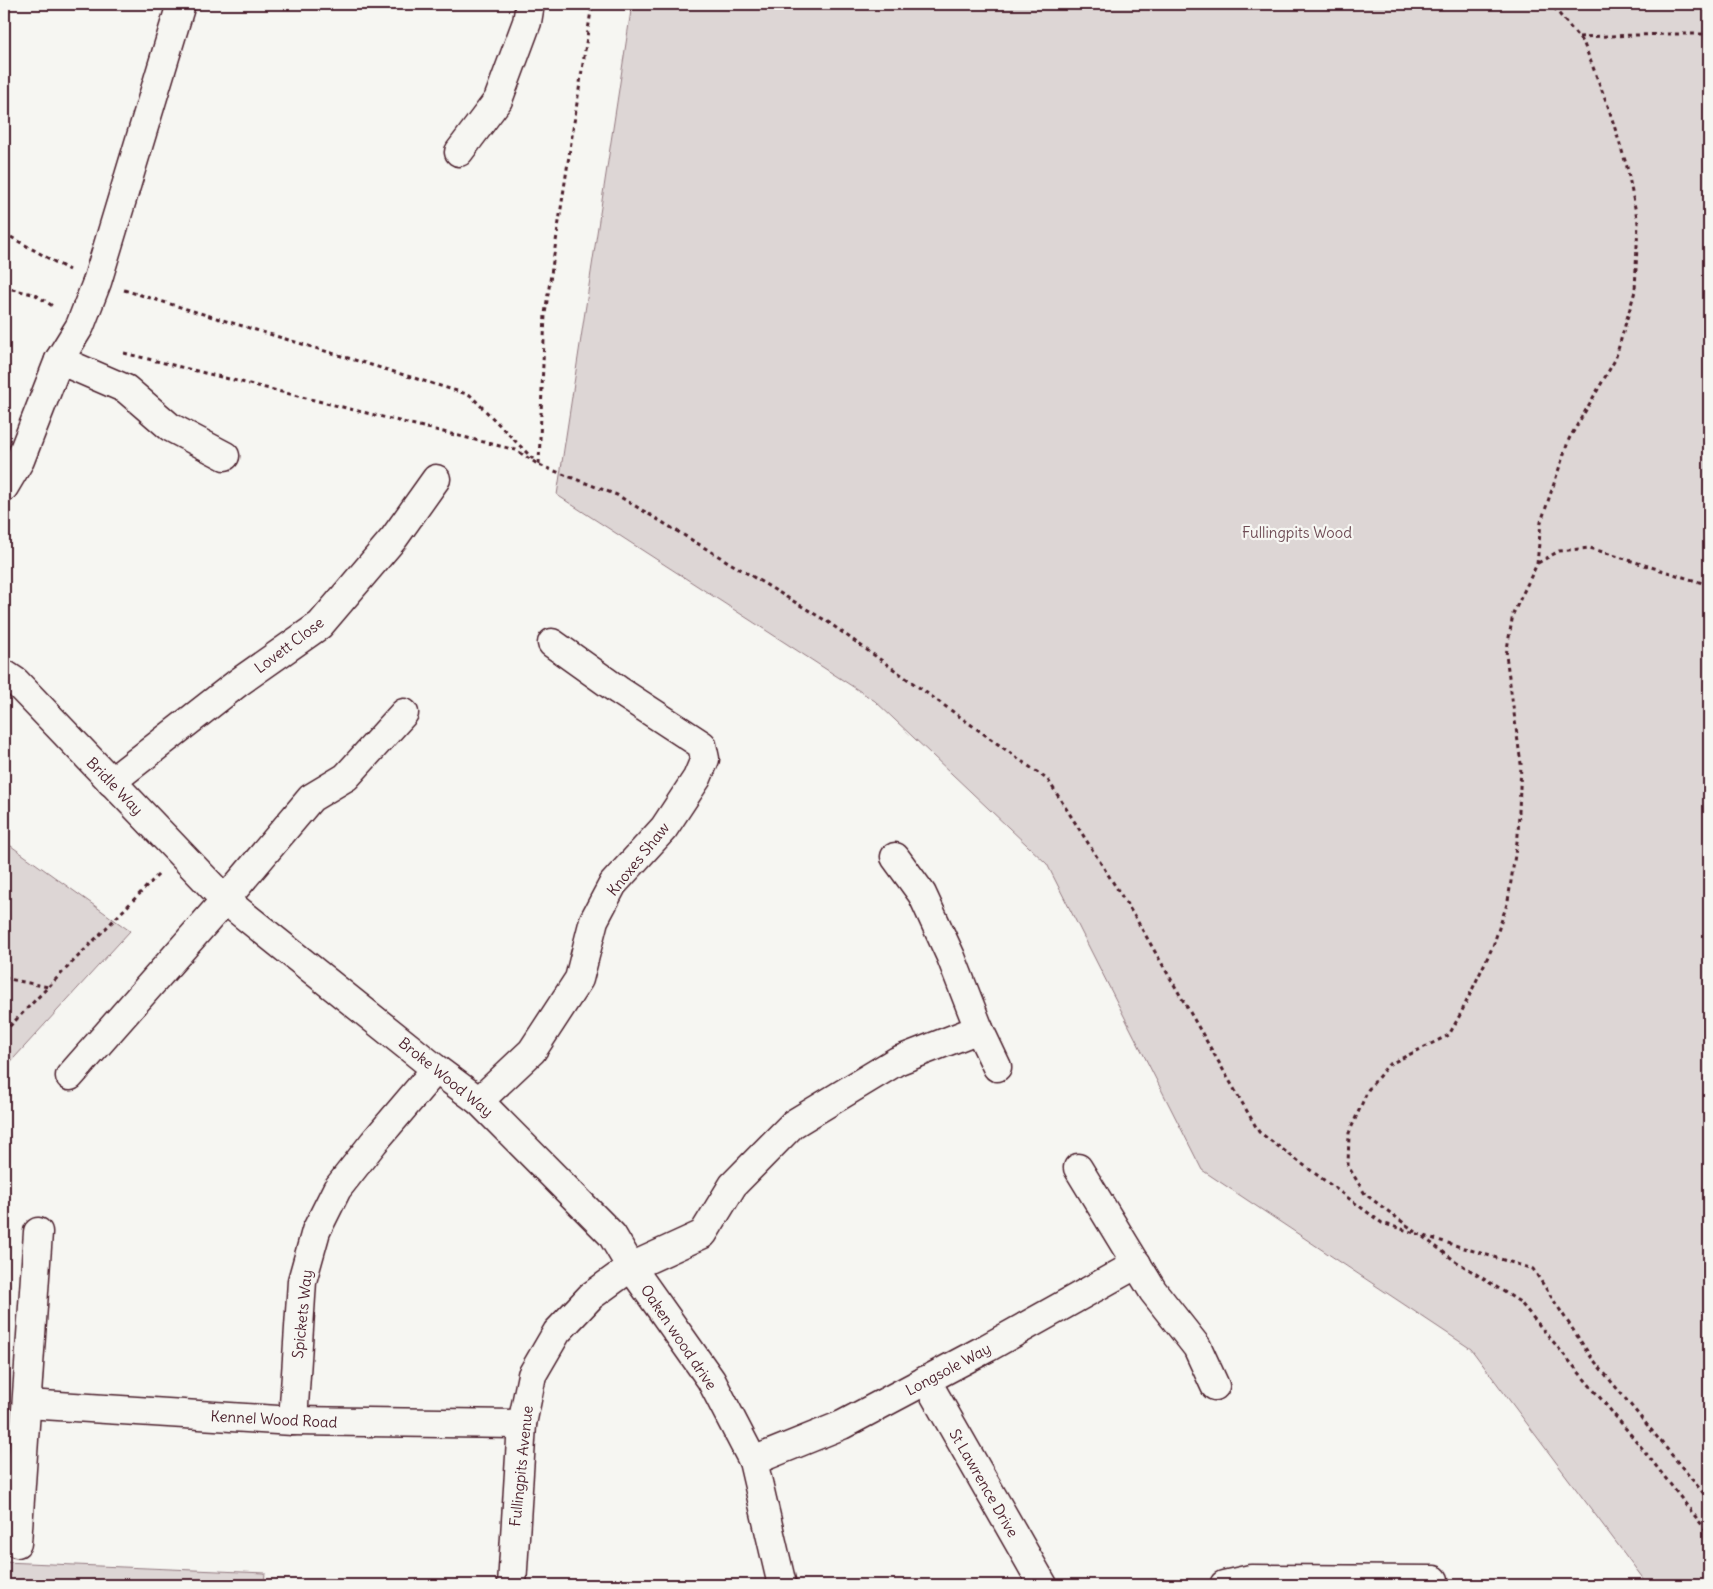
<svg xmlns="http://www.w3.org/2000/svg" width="1713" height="1589" viewBox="0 0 1713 1589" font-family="Delius,sans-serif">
  <rect width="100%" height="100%" fill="#f6f6f2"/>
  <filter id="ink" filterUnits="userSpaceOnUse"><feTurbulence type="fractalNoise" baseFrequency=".02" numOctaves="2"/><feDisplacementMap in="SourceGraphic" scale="10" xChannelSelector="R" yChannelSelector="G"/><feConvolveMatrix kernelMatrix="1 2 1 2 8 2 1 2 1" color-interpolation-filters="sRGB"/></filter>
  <g filter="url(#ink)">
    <g fill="#ddd6d5" stroke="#947a80">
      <polygon points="632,4 1709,4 1709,1585 1648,1585 1471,1349 1202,1170 1047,864 875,701 557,495"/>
      <polygon points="4,841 130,931 4,1069"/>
      <polygon points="4,1562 265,1573 264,1585 4,1585"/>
    </g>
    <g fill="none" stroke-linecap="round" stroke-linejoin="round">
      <g stroke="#4a1f2b" stroke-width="31">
        <g id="minor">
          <polyline points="459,152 498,100 527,22 530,4"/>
          <polyline points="59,360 80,326 97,282 181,4"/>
          <polyline points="4,487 20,460 59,360 126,389 170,427 225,456"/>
          <polyline points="4,674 16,682 225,900 311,798 346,777 404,713"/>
          <polyline points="111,782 239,682 320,625 394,538 436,479"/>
          <polyline points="895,857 922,894 951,957 979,1029 997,1067"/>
          <polyline points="70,1076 225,900 436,1069 479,1101 612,1235 631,1267 711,1380 753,1461 782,1585"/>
          <polyline points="479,1101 532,1051 579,979 594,920 613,884 664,828 697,778 705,759 702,745 618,690 552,643"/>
          <polyline points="1078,1168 1153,1291 1197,1347 1215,1386"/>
          <polyline points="926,1380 1043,1585"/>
          <polyline points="27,1404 293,1421 522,1424"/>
          <polyline points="293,1421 302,1281 316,1231 337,1189 374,1142 436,1069"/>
          <polyline points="753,1461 842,1425 987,1348 1137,1264"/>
          <polyline points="17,1543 38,1232"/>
          <polyline points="512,1585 522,1424 532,1375 557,1332 591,1296 631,1267 703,1234 733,1185 793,1124 897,1061 979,1029"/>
          <polyline points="1224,1585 1251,1579 1434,1580"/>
        </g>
      </g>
      <g stroke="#4a1f2b" stroke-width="3" stroke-dasharray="4 4" stroke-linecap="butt">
        <polyline points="1579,37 1667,34 1709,34"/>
        <polyline points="4,233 69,270"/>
        <polyline points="4,287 36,295 54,307"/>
        <polyline points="124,290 470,395 533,459"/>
        <polyline points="124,353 516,450 539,465 617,495 828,622 1048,780 1135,917 1259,1132 1382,1223 1533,1269 1591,1357 1709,1500"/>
        <polyline points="539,464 545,314 592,4"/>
        <polyline points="1538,563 1559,551 1590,548 1709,585"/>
        <polyline points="4,978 48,987"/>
        <polyline points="4,1032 159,874"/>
        <polyline points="1416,1232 1365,1194 1348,1166 1349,1133 1368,1090 1388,1065 1449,1035 1461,1013 1493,946 1508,901 1518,835 1521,764 1506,655 1513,614 1537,564 1541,522 1569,439 1615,360 1635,291 1638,223 1627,167 1608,106 1584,44 1551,4"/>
        <polyline points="1423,1237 1454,1260 1520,1302 1642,1448 1709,1534"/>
      </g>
      <use href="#minor" stroke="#f6f6f2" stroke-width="28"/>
    </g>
  </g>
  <g text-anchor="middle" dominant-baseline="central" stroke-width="4.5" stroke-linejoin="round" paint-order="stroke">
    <g font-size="15" fill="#6f4d56" stroke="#f6f6f2">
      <text x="1297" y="532">Fullingpits Wood</text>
    </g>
    <g font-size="15" fill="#4a1f2b" stroke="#f6f6f2">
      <text transform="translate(289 645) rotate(-37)">Lovett Close</text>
      <text transform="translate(115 786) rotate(46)">Bridle Way</text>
      <text transform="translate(638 859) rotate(-51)">Knoxes Shaw</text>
      <text transform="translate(446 1077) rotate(39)">Broke Wood Way</text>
      <text transform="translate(302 1314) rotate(-84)">Spickets Way</text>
      <text transform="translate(679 1337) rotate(56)">Oaken wood drive</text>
      <text transform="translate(948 1369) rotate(-28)">Longsole Way</text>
      <text transform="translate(274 1419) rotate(3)">Kennel Wood Road</text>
      <text transform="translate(521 1466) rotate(-84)">Fullingpits Avenue</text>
      <text transform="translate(984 1483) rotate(60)">St Lawrence Drive</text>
    </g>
  </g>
  <rect width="1713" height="1589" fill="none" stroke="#f6f6f2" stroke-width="20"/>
  <rect x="10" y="10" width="1693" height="1569" fill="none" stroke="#4a1f2b" stroke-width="2" filter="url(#ink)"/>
</svg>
